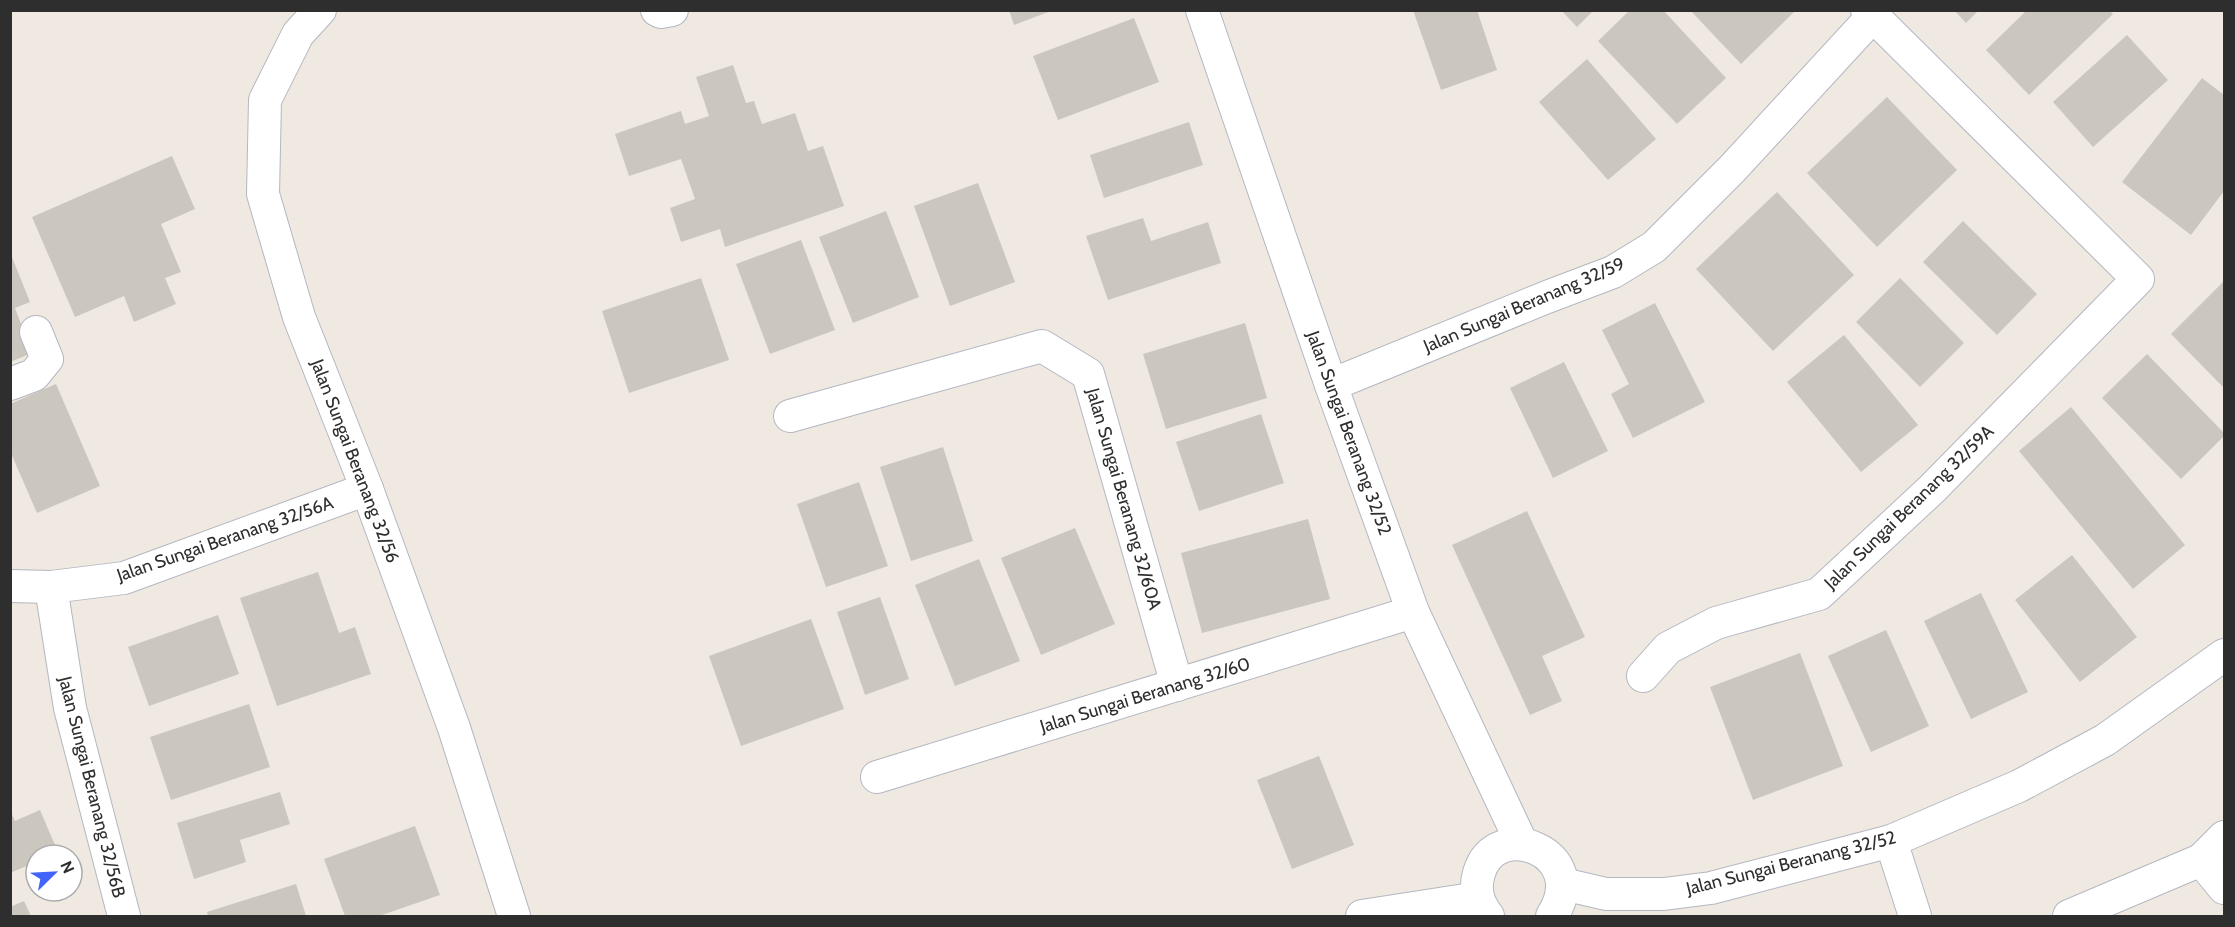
<svg xmlns="http://www.w3.org/2000/svg" width="2235" height="927" viewBox="0 0 2235 927" font-family="Cabin,sans-serif">
  <rect width="100%" height="100%" fill="#efe9e1"/>
  <g fill="#cbc7bf">
    <polygon points="1009,10 1051,10 1051,11 1014,25"/>
    <polygon points="1413,10 1477,10 1497,70 1441,90"/>
    <polygon points="1561,10 1594,10 1577,27"/>
    <polygon points="1630,10 1663,10 1726,78 1677,124 1598,41"/>
    <polygon points="1690,10 1796,10 1741,64"/>
    <polygon points="1954,10 1979,10 1966,23"/>
    <polygon points="2027,10 2109,10 2113,14 2029,95 1986,50"/>
    <polygon points="1134,18 1159,82 1058,120 1033,56"/>
    <polygon points="2127,35 2168,80 2093,147 2053,102"/>
    <polygon points="1587,59 1656,139 1608,180 1539,102"/>
    <polygon points="733,65 746,103 754,101 762,124 795,113 808,151 823,146 844,206 725,247 720,229 681,242 670,208 695,199 681,159 629,176 615,134 681,111 685,124 709,116 696,77"/>
    <polygon points="2202,78 2224,95 2224,191 2191,235 2122,182"/>
    <polygon points="1887,97 1957,170 1877,247 1807,173"/>
    <polygon points="1189,122 1203,165 1104,198 1090,155"/>
    <polygon points="172,156 195,209 161,224 181,272 165,278 176,304 134,322 124,296 75,317 32,217"/>
    <polygon points="978,183 1015,282 950,306 914,206"/>
    <polygon points="1777,192 1854,275 1773,351 1696,269"/>
    <polygon points="886,211 919,297 853,323 819,237"/>
    <polygon points="1143,218 1151,241 1208,222 1221,263 1108,300 1086,236"/>
    <polygon points="1963,221 2037,294 1997,335 1923,262"/>
    <polygon points="801,240 835,330 770,354 736,264"/>
    <polygon points="10,252 30,302 15,308 32,353 10,362"/>
    <polygon points="701,278 729,360 629,393 602,311"/>
    <polygon points="1900,278 1964,343 1920,387 1856,322"/>
    <polygon points="2224,281 2224,388 2171,334"/>
    <polygon points="1655,303 1705,402 1633,438 1611,394 1629,384 1602,330"/>
    <polygon points="1245,323 1267,398 1166,429 1143,354"/>
    <polygon points="1844,335 1918,425 1861,472 1787,382"/>
    <polygon points="2147,354 2224,433 2224,436 2181,479 2102,398"/>
    <polygon points="1564,362 1608,451 1553,478 1510,388"/>
    <polygon points="56,384 100,486 37,513 10,451 10,404"/>
    <polygon points="2071,407 2185,545 2133,589 2019,451"/>
    <polygon points="1261,414 1284,483 1199,511 1176,442"/>
    <polygon points="943,447 973,541 911,561 880,467"/>
    <polygon points="859,482 888,566 826,587 797,504"/>
    <polygon points="1527,511 1585,637 1542,656 1562,701 1530,715 1452,545"/>
    <polygon points="1308,519 1330,599 1202,633 1181,553"/>
    <polygon points="1075,528 1115,624 1041,655 1001,558"/>
    <polygon points="2072,555 2137,637 2080,682 2015,600"/>
    <polygon points="979,559 1020,661 955,686 915,585"/>
    <polygon points="318,572 339,633 355,627 371,674 277,706 240,598"/>
    <polygon points="1981,593 2028,692 1971,719 1924,621"/>
    <polygon points="880,597 909,679 865,695 837,612"/>
    <polygon points="218,615 239,674 149,706 128,647"/>
    <polygon points="811,619 844,709 741,746 709,656"/>
    <polygon points="1886,630 1929,726 1871,752 1828,656"/>
    <polygon points="1800,653 1843,766 1753,800 1710,687"/>
    <polygon points="249,704 270,767 171,800 150,737"/>
    <polygon points="1319,756 1354,845 1292,869 1257,780"/>
    <polygon points="280,792 290,824 240,840 246,862 194,879 177,823"/>
    <polygon points="10,810 15,821 40,810 58,852 52,855 36,855 36,862 10,873"/>
    <polygon points="415,826 440,895 379,916 345,916 324,859"/>
    <polygon points="296,884 306,916 208,916 207,912"/>
    <polygon points="24,901 31,916 10,916 10,907"/>
  </g>
  <g fill="none" stroke-linecap="round" stroke-linejoin="round">
    <g stroke="#b4b7c1" stroke-width="34">
      <g id="street">
        <polyline points="320,10 298,34 265,100 263,194 299,317 367,489 454,728 514,916"/>
        <polyline points="657,10 661,12 672,10"/>
        <polyline points="1202,10 1331,385 1413,612 1522,844"/>
        <polyline points="10,384 34,375 47,359 36,332"/>
        <polyline points="1331,385 1547,297 1613,272 1654,247 1733,168 1872,17"/>
        <polyline points="790,416 1042,346 1088,374 1177,685"/>
        <polyline points="10,586 51,587 124,578 367,489"/>
        <polyline points="51,587 70,708 124,916"/>
        <polyline points="1643,676 1668,648 1716,623 1819,594 1932,489 2138,279 1867,10"/>
        <polyline points="877,777 1413,612"/>
        <polyline points="1891,841 1915,916"/>
        <polyline points="2201,860 2224,888"/>
        <polyline points="1563,884 1606,894 1664,894 1711,888 1891,841 2019,786 2105,740 2224,655"/>
        <polyline points="1362,916 1478,898"/>
        <path d="M1488,916c-10,-13 -14,-26 -9,-43 17,-58 114,-20 73,43"/>
        <polyline points="2069,916 2201,860 2224,837"/>
      </g>
    </g>
    <use href="#street" stroke="#fff" stroke-width="32"/>
  </g>
  <g text-anchor="middle" dominant-baseline="central" stroke-width="5" stroke-linejoin="round" paint-order="stroke">
    <g font-size="18" fill="#2e2e2e" stroke="#fff">
      <text transform="translate(1524 305) rotate(-23)">Jalan Sungai Beranang 32/59</text>
      <text transform="translate(1349 433) rotate(70)">Jalan Sungai Beranang 32/52</text>
      <text transform="translate(355 461) rotate(69)">Jalan Sungai Beranang 32/56</text>
      <text transform="translate(1124 499) rotate(74)">Jalan Sungai Beranang 32/60A</text>
      <text transform="translate(1909 507) rotate(-44)">Jalan Sungai Beranang 32/59A</text>
      <text transform="translate(225 539) rotate(-19)">Jalan Sungai Beranang 32/56A</text>
      <text transform="translate(1145 695) rotate(-17)">Jalan Sungai Beranang 32/60</text>
      <text transform="translate(92 787) rotate(76)">Jalan Sungai Beranang 32/56B</text>
      <text transform="translate(1791 863) rotate(-14)">Jalan Sungai Beranang 32/52</text>
    </g>
  </g>
  <rect width="2235" height="927" fill="none" stroke="#2e2e2e" stroke-width="24"/>
  <g transform="translate(54 873) rotate(66)"><circle r="28" fill="#ffffff" stroke="#ababab" stroke-width="1.5"/>
  <path d="M0-4.5L10 22L0 15L-10 22Z" fill="#4264fb"/>
  <text y="-9" font-size="16" font-weight="bold" text-anchor="middle" fill="#2e2e2e">N</text>
  </g>
</svg>
